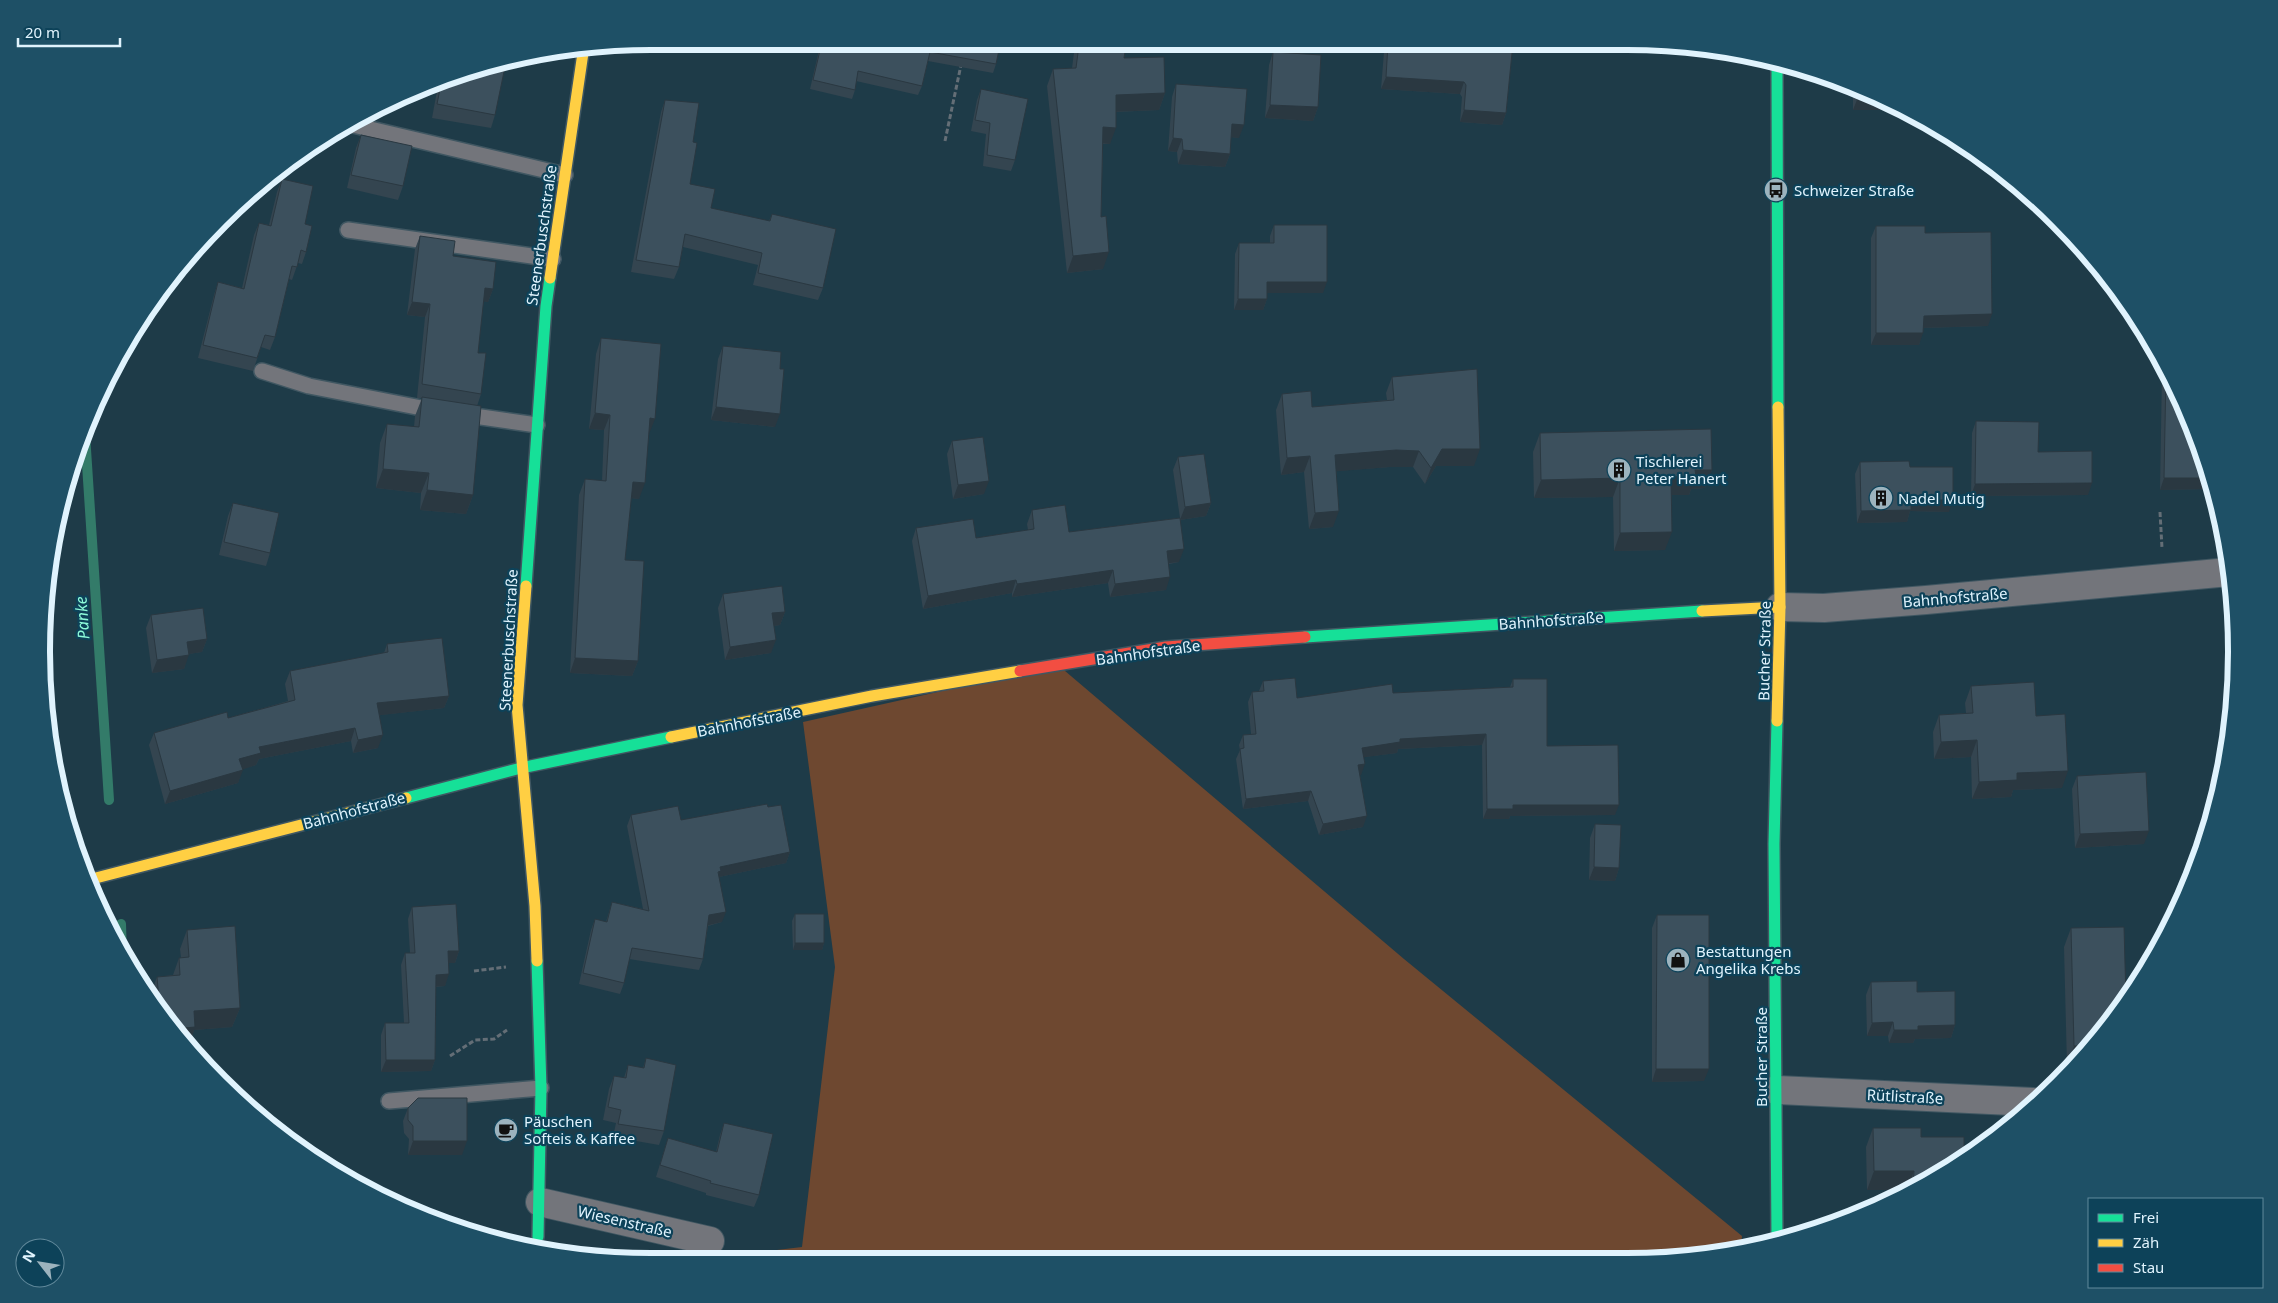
<svg xmlns="http://www.w3.org/2000/svg" width="2278" height="1303" viewBox="0 0 2278 1303" font-family="'Noto Sans',sans-serif">
  <rect width="100%" height="100%" fill="#1e3b48"/>
  <polygon fill="#6e4830" points="1058,665 1404,959 1742,1236 1741,1246 1667,1260 692,1260 802,1247 835,967 803,722"/>
  <g fill="none" stroke-linecap="round" stroke-linejoin="round">
    <g stroke="#337b69" stroke-width="10">
      <polyline points="85,434 109,800"/>
      <polyline points="121,924 122,955"/>
    </g>
    <g stroke="#405762" stroke-width="18">
      <g id="lane">
        <polyline points="349,124 565,175"/>
        <polyline points="348,230 553,259"/>
        <polyline points="262,371 309,386 437,411"/>
        <polyline points="460,414 537,425"/>
        <polyline points="389,1101 541,1088"/>
      </g>
    </g>
    <g stroke="#405762" stroke-width="30">
      <g id="street">
        <polyline points="1780,607 1824,608 1926,600 2229,572"/>
        <polyline points="1776,1090 2033,1102"/>
        <polyline points="540,1202 710,1241"/>
      </g>
    </g>
    <g stroke="#405762" stroke-width="14">
      <g id="fast">
        <polyline points="1777,65 1778,407"/>
        <polyline points="526,586 546,306 550,278"/>
        <polyline points="1305,637 1702,611"/>
        <polyline points="406,798 521,768 671,737"/>
        <polyline points="537,961 541,1088 538,1237"/>
        <polyline points="1777,1238 1774,844 1777,721"/>
      </g>
    </g>
    <g stroke="#405762" stroke-width="14">
      <g id="slow">
        <polyline points="550,278 584,46"/>
        <polyline points="526,586 517,705 535,906 537,961"/>
        <polyline points="1702,611 1780,607"/>
        <polyline points="1777,721 1780,607 1778,407"/>
        <polyline points="671,737 872,696 1020,671"/>
        <polyline points="88,880 406,798"/>
      </g>
    </g>
    <g stroke="#405762" stroke-width="14">
      <polyline id="jam" points="1020,671 1166,647 1305,637"/>
    </g>
    <g stroke="#646e76" stroke-width="3" stroke-dasharray="5 2.5" stroke-linecap="butt">
      <polyline points="945,141 961,65"/>
      <polyline points="2160,512 2162,548"/>
      <polyline points="474,971 506,967"/>
      <polyline points="450,1056 475,1040 494,1039 507,1030"/>
    </g>
    <use href="#lane" stroke="#73757b" stroke-width="15"/>
    <use href="#street" stroke="#73757b" stroke-width="28"/>
    <use href="#fast" stroke="#16e098" stroke-width="11"/>
    <use href="#slow" stroke="#ffcf43" stroke-width="11"/>
    <use href="#jam" stroke="#f24e42" stroke-width="11"/>
  </g>
  <g fill="#344550">
    <polygon points="1513,43 1506,113 1502,125 1460,122 1462,97 1460,94 1381,89 1384,52 1383,53 1351,51 1351,44"/>
    <polygon points="1000,45 996,64 993,73 928,61 922,86 918,95 856,81 855,90 852,99 810,89 820,46"/>
    <polygon points="1075,45 1126,45 1124,58 1165,93 1159,110 1116,112 1110,144 1103,144 1101,217 1103,269 1067,273 1047,86 1053,69 1072,68"/>
    <polygon points="1273,52 1318,107 1313,121 1265,118 1269,65"/>
    <polygon points="456,74 495,115 491,128 432,118 439,80"/>
    <polygon points="1176,84 1239,138 1231,137 1230,154 1225,167 1178,164 1177,152 1168,151 1172,97"/>
    <polygon points="981,89 1015,160 1011,171 983,166 986,134 971,131 977,100"/>
    <polygon points="1853,89 1896,110 1853,110"/>
    <polygon points="665,100 693,142 690,184 711,208 769,221 772,214 823,288 818,300 753,285 758,265 683,247 679,267 674,279 631,272 661,112"/>
    <polygon points="361,135 403,186 398,200 347,188 356,148"/>
    <polygon points="282,179 305,224 306,252 302,264 298,263 292,280 289,279 275,337 270,350 261,347 253,371 198,358 214,295 218,282 242,288 254,235 259,223 269,225 277,192"/>
    <polygon points="1274,225 1323,293 1267,293 1267,299 1263,310 1234,310 1235,254 1239,243 1270,243 1270,236"/>
    <polygon points="1876,226 1925,233 1988,326 1923,328 1919,345 1871,345 1871,238"/>
    <polygon points="420,236 453,256 493,289 488,302 483,301 478,353 481,394 477,406 473,495 466,514 420,510 421,493 376,488 380,443 387,424 414,427 415,416 422,398 417,398 425,317 407,315 415,249"/>
    <polygon points="601,338 649,434 639,499 631,498 625,560 638,661 632,676 570,673 579,495 585,479 602,481 604,430 589,429 596,354"/>
    <polygon points="723,346 775,427 711,420 718,359"/>
    <polygon points="2163,368 2190,418 2212,489 2160,490 2162,371"/>
    <polygon points="1392,377 1474,466 1436,466 1425,484 1413,467 1390,467 1336,471 1333,527 1309,529 1304,472 1281,475 1276,410 1282,394 1312,407 1387,400 1386,393"/>
    <polygon points="1976,421 2038,452 2088,495 1971,496 1972,433"/>
    <polygon points="1540,433 1712,470 1705,488 1691,489 1689,495 1671,495 1665,550 1614,551 1613,497 1534,498 1533,452"/>
    <polygon points="952,441 984,494 953,499 947,454"/>
    <polygon points="1178,457 1211,503 1206,516 1180,520 1179,562 1169,564 1166,590 1110,597 1108,583 1012,597 1012,593 923,609 912,541 916,528 976,538 1028,530 1027,524 1032,510 1069,532 1180,518 1173,470"/>
    <polygon points="1860,462 1910,467 1949,512 1910,511 1907,522 1857,523 1855,474"/>
    <polygon points="233,503 270,553 266,566 219,555 228,516"/>
    <polygon points="723,594 785,612 780,625 774,626 771,653 725,660 718,608"/>
    <polygon points="151,615 207,639 202,652 188,654 184,669 152,673 146,628"/>
    <polygon points="387,644 449,696 444,708 380,715 378,748 353,753 351,741 259,759 256,765 242,769 238,783 165,804 149,745 154,733 228,718 288,701 285,684 290,671 384,653"/>
    <polygon points="1513,679 1547,746 1615,815 1510,816 1509,819 1483,819 1482,745 1398,749 1397,753 1364,757 1361,775 1359,775 1363,827 1319,835 1308,801 1243,809 1236,759 1240,750 1239,745 1243,735 1251,734 1248,702 1252,692 1259,691 1263,681 1297,698 1510,687"/>
    <polygon points="1971,686 2036,716 2062,788 2013,790 2011,797 1972,799 1971,757 1934,759 1933,732 1939,715 1966,713 1965,703"/>
    <polygon points="2214,769 2225,770 2210,819 2210,781"/>
    <polygon points="2077,776 2144,844 2075,848 2072,789"/>
    <polygon points="768,807 790,852 786,863 719,877 722,922 708,926 703,959 699,970 629,959 624,983 620,994 579,984 591,930 595,919 606,922 612,902 643,909 627,826 631,815 681,820"/>
    <polygon points="1595,824 1619,868 1615,881 1589,880 1590,838"/>
    <polygon points="412,907 459,951 455,963 448,963 445,986 436,987 435,1060 431,1071 381,1072 381,1035 385,1023 404,1023 401,965 405,953 410,953 408,919"/>
    <polygon points="795,914 824,943 822,950 793,950 792,921"/>
    <polygon points="1657,915 1704,1081 1652,1082 1652,928"/>
    <polygon points="2071,928 2126,1000 2072,1066 2067,1066 2064,947"/>
    <polygon points="187,930 240,1008 232,1027 194,1030 189,1046 168,1023 150,998 150,996 157,977 173,975 179,958 181,958 180,949"/>
    <polygon points="1871,982 1917,992 1955,1025 1951,1038 1915,1039 1913,1043 1889,1043 1888,1036 1867,1036 1866,995"/>
    <polygon points="646,1058 664,1131 659,1145 613,1137 616,1123 603,1120 609,1089 614,1076 624,1078 628,1065 643,1068"/>
    <polygon points="408,1108 462,1155 408,1155 409,1139 404,1133 403,1121"/>
    <polygon points="724,1123 759,1195 754,1207 706,1195 706,1193 656,1177 668,1138 716,1152 720,1135"/>
    <polygon points="1873,1128 1921,1137 1932,1180 1907,1191 1907,1190 1867,1190 1866,1147"/>
  </g>
  <g fill="#2a3841">
    <polygon points="1353,45 1386,46 1383,53 1351,51"/>
    <polygon points="1386,77 1464,82 1460,94 1381,89"/>
    <polygon points="1165,93 1159,110 1110,112 1116,95"/>
    <polygon points="1858,97 1870,97 1896,110 1853,110"/>
    <polygon points="1270,105 1318,107 1313,121 1265,118"/>
    <polygon points="1464,110 1506,113 1502,125 1460,122"/>
    <polygon points="1232,124 1244,125 1239,138 1227,137"/>
    <polygon points="1103,127 1116,128 1110,144 1097,143"/>
    <polygon points="1173,138 1182,139 1177,152 1168,151"/>
    <polygon points="1183,150 1230,154 1225,167 1178,164"/>
    <polygon points="1109,252 1103,269 1067,273 1073,256"/>
    <polygon points="1267,282 1327,282 1323,293 1263,293"/>
    <polygon points="485,288 493,289 488,302 480,301"/>
    <polygon points="1238,299 1267,299 1263,310 1234,310"/>
    <polygon points="412,302 430,304 425,317 407,315"/>
    <polygon points="1992,314 1988,326 1919,328 1924,316"/>
    <polygon points="1876,333 1923,333 1919,345 1871,345"/>
    <polygon points="716,407 780,414 775,427 711,420"/>
    <polygon points="595,413 610,415 604,430 589,429"/>
    <polygon points="650,418 655,419 649,434 644,434"/>
    <polygon points="1442,449 1480,449 1474,466 1436,466 1425,484 1431,468"/>
    <polygon points="1396,450 1419,451 1413,467 1390,467 1329,472 1335,455"/>
    <polygon points="1310,456 1304,472 1281,475 1287,458"/>
    <polygon points="383,469 429,473 421,493 376,488"/>
    <polygon points="1695,470 1712,470 1705,488 1691,489 1689,495 1664,495 1671,477"/>
    <polygon points="1620,478 1613,497 1534,498 1541,480"/>
    <polygon points="2164,478 2209,478 2212,489 2160,490"/>
    <polygon points="989,481 984,494 953,499 958,485"/>
    <polygon points="633,482 645,483 639,499 627,498"/>
    <polygon points="2092,483 2088,495 1971,496 1975,484"/>
    <polygon points="427,490 473,495 466,514 420,510"/>
    <polygon points="1911,500 1953,500 1949,512 1910,511 1907,522 1857,523 1861,511"/>
    <polygon points="1211,503 1206,516 1180,520 1185,507"/>
    <polygon points="1339,511 1333,527 1309,529 1315,513"/>
    <polygon points="1672,532 1665,550 1614,551 1620,533"/>
    <polygon points="1184,549 1179,562 1162,564 1167,551"/>
    <polygon points="1113,570 1108,583 1012,597 1017,584"/>
    <polygon points="1170,577 1166,590 1110,597 1115,584"/>
    <polygon points="1016,580 1012,593 923,609 928,596"/>
    <polygon points="785,612 780,625 768,627 772,613"/>
    <polygon points="207,639 202,652 182,655 187,642"/>
    <polygon points="776,640 771,653 725,660 730,647"/>
    <polygon points="189,655 184,669 152,673 157,660"/>
    <polygon points="575,658 638,661 632,676 570,673"/>
    <polygon points="449,696 444,708 373,716 377,703"/>
    <polygon points="355,728 351,741 259,759 256,765 235,772 239,759 259,747"/>
    <polygon points="1486,734 1482,745 1398,749 1397,753 1358,758 1362,748 1400,739"/>
    <polygon points="383,735 378,748 353,753 358,740"/>
    <polygon points="1977,740 1971,757 1934,759 1941,742"/>
    <polygon points="1365,764 1361,775 1354,776 1358,765"/>
    <polygon points="243,770 238,783 165,804 170,791"/>
    <polygon points="2068,771 2062,788 2013,790 2011,797 1972,799 1979,782 2017,773"/>
    <polygon points="1311,791 1308,801 1243,809 1246,799"/>
    <polygon points="1513,805 1619,805 1615,815 1510,816 1509,819 1483,819 1487,809"/>
    <polygon points="1367,816 1363,827 1319,835 1323,824"/>
    <polygon points="2149,831 2144,844 2075,848 2080,834"/>
    <polygon points="790,852 786,863 719,877 717,882 720,867"/>
    <polygon points="1594,867 1619,868 1615,881 1589,880"/>
    <polygon points="726,912 722,922 705,926 709,915"/>
    <polygon points="795,943 824,943 822,950 793,950"/>
    <polygon points="448,951 459,951 455,963 443,963"/>
    <polygon points="449,974 445,986 431,987 436,975"/>
    <polygon points="240,1008 232,1027 194,1030 189,1046 173,1029 194,1011"/>
    <polygon points="1893,1022 1888,1036 1867,1036 1872,1023"/>
    <polygon points="1955,1025 1951,1038 1915,1039 1913,1043 1889,1043 1894,1030 1918,1026"/>
    <polygon points="2074,1046 2088,1046 2072,1066 2067,1066"/>
    <polygon points="386,1060 435,1060 431,1071 381,1072"/>
    <polygon points="1656,1069 1709,1069 1704,1081 1652,1082"/>
    <polygon points="413,1141 467,1141 462,1155 408,1155"/>
    <polygon points="1874,1171 1914,1171 1907,1190 1867,1190"/>
  </g>
  <g fill="#3c505d" stroke="#2a3841">
    <polygon points="1513,43 1506,113 1464,110 1466,85 1464,82 1386,77 1388,44"/>
    <polygon points="1353,44 1386,44 1386,46 1353,45"/>
    <polygon points="1000,45 996,64 930,52 922,86 858,71 855,90 813,80 821,46"/>
    <polygon points="1079,45 1126,45 1124,58 1164,57 1165,93 1116,95 1116,128 1103,127 1101,217 1106,216 1109,252 1073,256 1053,69 1076,68"/>
    <polygon points="1273,52 1321,55 1318,107 1270,105"/>
    <polygon points="506,62 495,115 437,104 442,79 456,74"/>
    <polygon points="1176,84 1247,89 1244,125 1232,124 1230,154 1183,150 1182,139 1173,138"/>
    <polygon points="981,89 1028,99 1015,160 987,155 990,123 975,120"/>
    <polygon points="1858,91 1870,97 1858,97"/>
    <polygon points="665,100 699,103 693,142 697,143 690,184 715,189 711,208 770,221 772,214 836,229 823,288 758,273 762,253 685,234 679,267 636,260"/>
    <polygon points="361,135 412,146 403,186 351,175"/>
    <polygon points="282,179 313,186 305,224 312,226 306,252 301,250 297,267 292,266 275,337 265,335 257,358 203,345 218,282 244,289 259,223 271,226"/>
    <polygon points="1274,225 1327,225 1327,282 1267,282 1267,299 1238,299 1239,243 1274,243"/>
    <polygon points="1876,226 1925,226 1925,233 1991,232 1992,314 1924,316 1923,333 1876,333"/>
    <polygon points="420,236 455,241 453,256 496,262 493,289 485,288 478,353 486,353 481,394 422,384 430,304 412,302"/>
    <polygon points="601,338 661,344 655,419 650,418 645,483 633,482 625,560 644,561 638,661 575,658 585,479 606,481 610,415 595,413"/>
    <polygon points="723,346 781,352 780,369 784,369 780,414 716,407"/>
    <polygon points="1477,369 1480,449 1442,449 1431,468 1419,451 1396,450 1335,455 1339,511 1315,513 1310,456 1287,458 1282,394 1311,391 1312,407 1394,400 1392,377"/>
    <polygon points="2166,373 2190,418 2209,478 2164,478"/>
    <polygon points="422,397 481,406 473,495 427,490 429,473 383,469 387,424 419,427"/>
    <polygon points="1976,421 2039,422 2038,452 2092,451 2092,483 1975,484"/>
    <polygon points="1711,429 1712,470 1695,470 1696,476 1671,477 1672,532 1620,533 1620,478 1541,480 1540,433"/>
    <polygon points="983,437 989,481 958,485 952,441"/>
    <polygon points="1204,454 1211,503 1185,507 1178,457"/>
    <polygon points="1909,461 1910,467 1953,467 1953,500 1911,500 1911,510 1861,511 1860,462"/>
    <polygon points="233,503 279,513 270,553 224,542"/>
    <polygon points="1065,505 1069,532 1180,518 1184,549 1167,551 1170,577 1115,584 1113,570 1017,584 1016,580 928,596 916,528 973,519 976,538 1034,529 1032,510"/>
    <polygon points="782,586 785,612 772,613 776,640 730,647 723,594"/>
    <polygon points="203,608 207,639 187,642 189,655 157,660 151,615"/>
    <polygon points="442,638 449,696 377,703 383,735 358,740 355,728 259,747 261,753 239,759 243,770 170,791 154,733 227,712 228,718 295,700 290,671 388,652 387,644"/>
    <polygon points="1295,678 1297,698 1392,684 1393,693 1513,687 1513,679 1547,679 1547,746 1618,745 1619,805 1513,805 1513,809 1487,809 1486,734 1400,739 1400,742 1362,748 1365,764 1358,765 1367,816 1323,824 1311,791 1246,799 1240,749 1244,748 1243,735 1256,734 1252,692 1264,691 1263,681"/>
    <polygon points="2034,682 2036,716 2065,714 2068,771 2017,773 2017,780 1979,782 1977,740 1941,742 1939,715 1973,713 1971,686"/>
    <polygon points="2225,768 2225,770 2215,804 2214,769"/>
    <polygon points="2146,772 2149,831 2080,834 2077,776"/>
    <polygon points="767,804 768,807 781,805 790,852 720,867 721,871 718,872 726,912 709,915 703,959 632,948 624,983 583,973 595,919 607,922 612,902 649,911 631,815 678,806 681,820"/>
    <polygon points="1595,824 1621,825 1619,868 1594,867"/>
    <polygon points="456,904 459,951 448,951 449,974 436,975 435,1060 386,1060 385,1023 409,1023 405,953 415,953 412,907"/>
    <rect x="795" y="914" width="29" height="29"/>
    <polygon points="1657,915 1709,915 1709,1069 1656,1069"/>
    <polygon points="235,926 240,1008 194,1011 195,1027 173,1029 168,1023 160,1011 157,977 180,975 179,958 189,957 187,930"/>
    <polygon points="2124,927 2126,1000 2088,1046 2074,1046 2071,928"/>
    <polygon points="1917,981 1917,992 1955,991 1955,1025 1918,1026 1918,1030 1894,1030 1893,1022 1872,1023 1871,982"/>
    <polygon points="646,1058 676,1065 664,1131 618,1124 621,1110 608,1107 614,1076 626,1078 628,1065 644,1068"/>
    <polygon points="418,1098 467,1098 467,1141 413,1141 413,1126 408,1120 408,1108"/>
    <polygon points="724,1123 773,1134 759,1195 710,1183 711,1181 660,1165 668,1138 717,1152"/>
    <polygon points="1873,1128 1921,1128 1921,1137 1964,1137 1964,1155 1932,1180 1913,1189 1914,1171 1874,1171"/>
  </g>
  <defs>
    <g id="bus-disc" transform="scale(1.25)"><circle r="9.5" fill="#9cb3be" stroke="#0d4259"/><path d="M-5-6H5V4H4V6H2V4H-2V6H-4V4H-5ZM-3.5-4V0h7V-4ZM-3.5 1.2v1.5H-2V1.2ZM2 1.2v1.5H3.5V1.2Z" fill="#111"/></g>
    <g id="building-disc" transform="scale(1.25)"><circle r="9.5" fill="#9cb3be" stroke="#0d4259"/><path d="M-4-6H4V6H1V3H-1V6H-4ZM-2.5-4.3h1.7v1.8h-1.7ZM.8-4.3h1.7v1.8H.8ZM-2.5-1h1.7V.8h-1.7ZM.8-1h1.7V.8H.8Z" fill="#111"/></g>
    <g id="shop-disc" transform="scale(1.25)"><circle r="9.5" fill="#9cb3be" stroke="#0d4259"/><path d="M-5-2.5h2.3a2.7 3.5 0 0 1 5.4 0H5L5.5 6h-11ZM-1.5-2.5h3a1.5 2.3 0 0 0-3 0Z" fill="#111"/></g>
    <g id="cafe-disc" transform="scale(1.25)"><circle r="9.5" fill="#9cb3be" stroke="#0d4259"/><path d="M-5.5-4.5H6V0H3Q3 3.5 0 3.5H-2.5Q-5.5 3.5-5.5 0ZM3-3.2v2h1.7v-2ZM-6 4.5H4V6H-6Z" fill="#111"/></g>
  </defs>
  <g fill-rule="evenodd">
    <use href="#bus-disc" x="1776" y="190"/>
    <use href="#building-disc" x="1619" y="470"/>
    <use href="#building-disc" x="1881" y="498"/>
    <use href="#shop-disc" x="1678" y="960"/>
    <use href="#cafe-disc" x="506" y="1130"/>
  </g>
  <g text-anchor="middle" dominant-baseline="central" stroke-width="4.5" stroke-linejoin="round" paint-order="stroke">
    <g font-size="15" fill="#e0f3fd" stroke="#0d4259" text-anchor="start">
      <text x="1794" y="190">Schweizer Straße</text>
      <text x="1636" y="461">Tischlerei<tspan x="1636" dy="17">Peter Hanert</tspan></text>
      <text x="1898" y="498">Nadel Mutig</text>
      <text x="1696" y="951">Bestattungen<tspan x="1696" dy="17">Angelika Krebs</tspan></text>
      <text x="524" y="1121">Päuschen<tspan x="524" dy="17">Softeis &amp; Kaffee</tspan></text>
    </g>
    <g font-size="15" fill="#e0f3fd" stroke="#0d4259">
      <text transform="translate(541 235) rotate(-82)">Steenerbuschstraße</text>
      <text transform="translate(1955 597) rotate(-5)">Bahnhofstraße</text>
      <text transform="translate(1551 620) rotate(-4)">Bahnhofstraße</text>
      <text transform="translate(508 640) rotate(-87)">Steenerbuschstraße</text>
      <text transform="translate(1764 651) rotate(-89)">Bucher Straße</text>
      <text transform="translate(1148 652) rotate(-8)">Bahnhofstraße</text>
      <text transform="translate(749 721) rotate(-11)">Bahnhofstraße</text>
      <text transform="translate(354 810) rotate(-15)">Bahnhofstraße</text>
      <text transform="translate(1761 1057) rotate(-90)">Bucher Straße</text>
      <text transform="translate(1905 1096) rotate(3)">Rütlistraße</text>
      <text transform="translate(625 1221) rotate(13)">Wiesenstraße</text>
    </g>
    <g font-size="16" font-style="italic" fill="#8cfad9" stroke="#0d4259">
      <text transform="translate(82 618) rotate(-94)">Panke</text>
    </g>
  </g>
  <path d="M0 0H2278V1303H0ZM651 50H1627A601 601 0 0 1 2228 651V652A601 601 0 0 1 1627 1253H651A601 601 0 0 1 50 652V651A601 601 0 0 1 651 50Z" fill="#1e5066" fill-rule="evenodd"/>
  <path fill="none" stroke="#e0f3fd" stroke-width="6" d="M651 50H1627A601 601 0 0 1 2228 651V652A601 601 0 0 1 1627 1253H651A601 601 0 0 1 50 652V651A601 601 0 0 1 651 50Z"/>
  <rect x="2088" y="1198" width="175" height="90" fill="#0d4259" stroke="#61899b"/>
  <rect x="2098" y="1214" width="25" height="8" fill="#16e098" stroke="#61899b"/>
  <text x="2133" y="1223" font-size="15" fill="#e0f3fd">Frei</text>
  <rect x="2098" y="1239" width="25" height="8" fill="#ffcf43" stroke="#61899b"/>
  <text x="2133" y="1248" font-size="15" fill="#e0f3fd">Zäh</text>
  <rect x="2098" y="1264" width="25" height="8" fill="#f24e42" stroke="#61899b"/>
  <text x="2133" y="1273" font-size="15" fill="#e0f3fd">Stau</text>
  <g transform="translate(40 1263) rotate(301)"><circle r="24" fill="#0d4259" stroke="#61899b"/>
  <path d="M0-4L9 19L0 12L-9 19Z" fill="#9cb3be"/>
  <text y="-8" font-size="14" font-weight="bold" text-anchor="middle" fill="#e0f3fd">N</text>
  </g>
  <path d="M18 38v8h102v-8" fill="none" stroke="#e0f3fd" stroke-width="2.5"/>
  <text x="25" y="38" font-size="15" fill="#e0f3fd" stroke="#0d4259" stroke-width="4" paint-order="stroke">20 m</text>
</svg>
